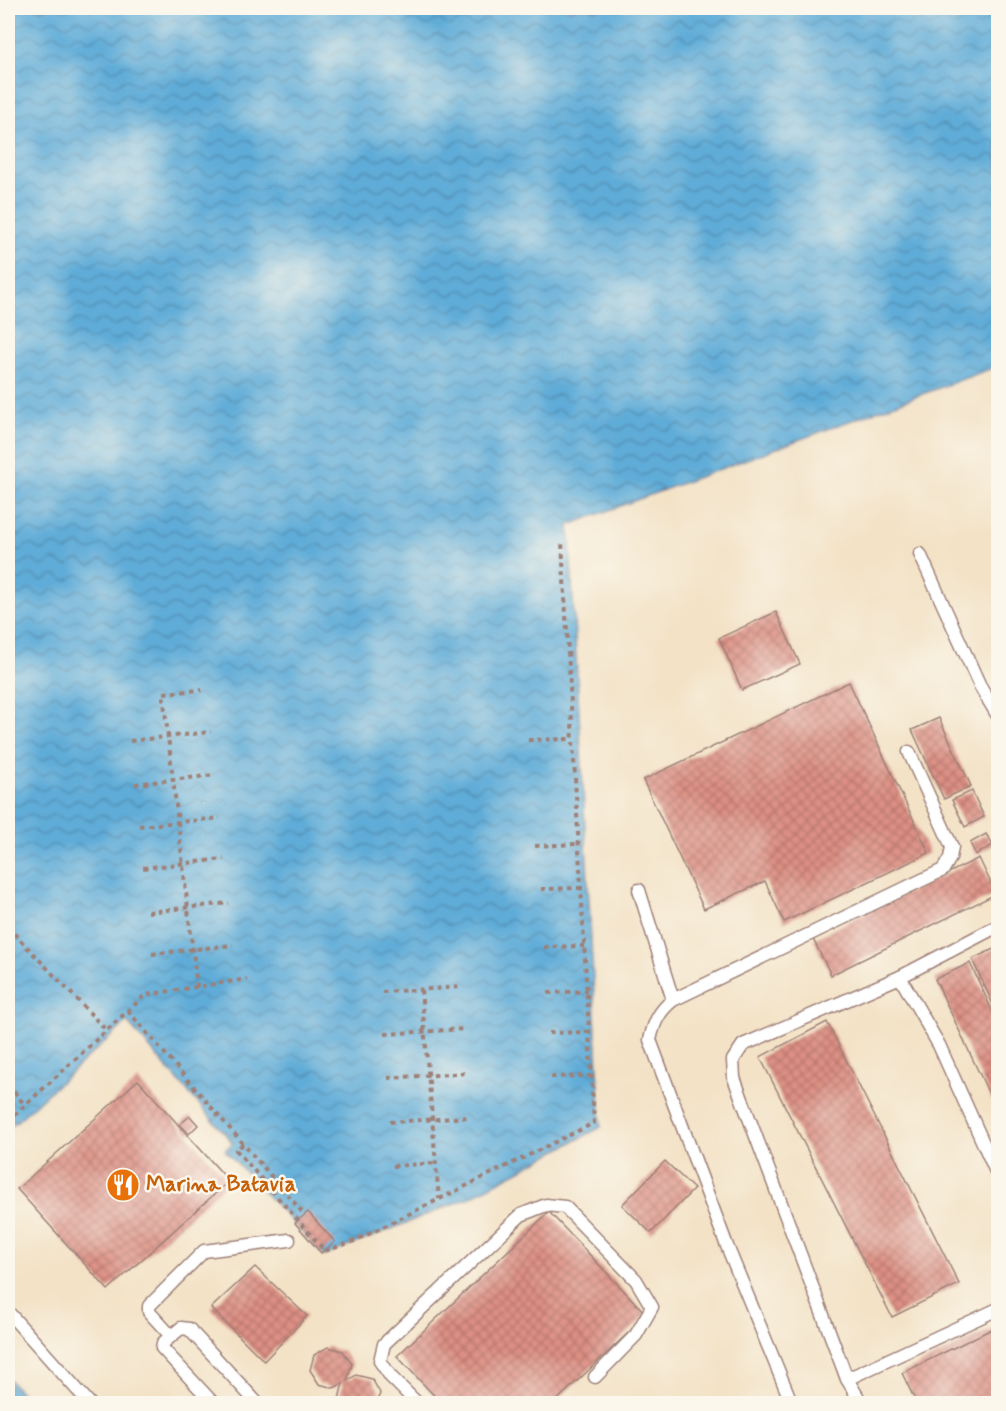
<svg xmlns="http://www.w3.org/2000/svg" width="1006" height="1411" viewBox="0 0 1006 1411" font-family="Mynerve,sans-serif">
  <defs>
    <pattern id="water-waves" width="16" height="10" patternUnits="userSpaceOnUse" patternTransform="scale(1.5)"><rect width="16" height="10" fill="#5facd8"/><path d="M0 5q4-4 8 0t8 0" fill="none" stroke="#508baf"/></pattern>
    <pattern id="building-cross-hatch" width="8" height="8" patternUnits="userSpaceOnUse" patternTransform="scale(1.5)"><rect width="8" height="8" fill="#dd9084"/><path d="M0 0l8 8M0 8l8-8" fill="none" stroke="#b5756c"/></pattern>
  </defs>
  <rect width="100%" height="100%" fill="#fbf7ec"/>
  <filter id="ink" filterUnits="userSpaceOnUse"><feTurbulence type="fractalNoise" baseFrequency=".0167" numOctaves="2"/><feDisplacementMap in="SourceGraphic" scale="12" xChannelSelector="R" yChannelSelector="G"/><feConvolveMatrix kernelMatrix="1 2 1 2 8 2 1 2 1" color-interpolation-filters="sRGB"/></filter>
  <filter id="wash" filterUnits="userSpaceOnUse"><feTurbulence type="fractalNoise" baseFrequency=".008" numOctaves="4" result="noise"/><feDisplacementMap in="SourceGraphic" scale="24" xChannelSelector="R" yChannelSelector="G"/><feGaussianBlur stdDeviation="1.35" result="paint"/><feColorMatrix in="noise" values="0 0 0 0 0 0 0 0 0 0 0 0 0 0 0 0 0 1.4 0 .05"/><feComposite in="paint" operator="in"/></filter>
  <g filter="url(#wash)">
    <rect width="100%" height="100%" fill="#f3e2c6"/>
    <g fill="url(#water-waves)" stroke="#546682" stroke-width="1.5">
      <polygon points="8,8 998,8 998,366 569,525 601,1127 468,1198 324,1256 225,1150 233,1143 127,1022 8,1129"/>
      <polygon points="8,1378 30,1403 8,1403"/>
    </g>
    <g id="blocks">
      <g fill="url(#building-cross-hatch)">
        <polygon points="776,612 800,664 742,690 719,638"/>
        <polygon points="849,682 929,853 784,922 765,881 704,909 643,780"/>
        <polygon points="939,718 971,786 944,799 912,730"/>
        <polygon points="972,791 984,817 965,827 952,800"/>
        <polygon points="986,834 993,845 976,855 970,843"/>
        <polygon points="979,858 996,894 831,975 813,939"/>
        <polygon points="998,947 998,1015 972,959"/>
        <polygon points="970,963 998,1023 998,1113 935,979"/>
        <polygon points="827,1022 959,1284 892,1317 760,1057"/>
        <polygon points="138,1080 229,1181 108,1290 17,1189"/>
        <polygon points="190,1116 198,1125 189,1134 180,1124"/>
        <polygon points="665,1161 694,1189 651,1233 622,1205"/>
        <polygon points="308,1212 335,1242 321,1253 295,1223"/>
        <polygon points="549,1212 647,1315 553,1404 442,1404 397,1356"/>
        <polygon points="255,1267 307,1316 264,1361 211,1308"/>
        <polygon points="998,1326 998,1404 917,1404 902,1373"/>
        <polygon points="328,1347 343,1351 352,1364 347,1381 356,1375 372,1379 380,1393 377,1404 341,1404 339,1399 343,1383 334,1388 319,1384 310,1370 314,1355"/>
      </g>
    </g>
  </g>
  <g filter="url(#ink)">
    <use href="#blocks" fill-opacity="0" stroke="#9e8078" stroke-width="1.5"/>
    <g fill="none" stroke-linecap="round" stroke-linejoin="round">
      <g stroke="#9e8078" stroke-width="15">
        <g id="service">
          <polyline points="920,554 980,686 998,716"/>
          <polyline points="639,890 673,1000"/>
          <polyline points="900,977 939,1045 998,1176"/>
          <polyline points="8,1312 90,1404"/>
          <polyline points="171,1336 149,1312 149,1306 204,1251 289,1240"/>
          <polyline points="847,1379 998,1309"/>
          <polyline points="214,1404 162,1348 163,1343 181,1328 189,1329 258,1404"/>
          <polyline points="418,1404 391,1377 380,1361 384,1344 521,1215 546,1205 565,1207 636,1280 652,1307 636,1335 595,1377"/>
          <path d="M792,1404l-65,-158 -77,-206c4,-18 9,-29 23,-40l270,-130 7,-12 2,-11 -43,-95"/>
          <polyline points="862,1404 847,1379 734,1078 733,1060 743,1045 900,977 998,926"/>
        </g>
      </g>
      <g stroke="#9e8078" stroke-width="4" stroke-dasharray="4.5 4.5" stroke-linecap="butt">
        <polyline points="528,740 572,739"/>
        <polyline points="130,741 211,732"/>
        <polyline points="135,784 215,775"/>
        <polyline points="139,826 220,818"/>
        <polyline points="535,846 578,844"/>
        <polyline points="143,868 224,859"/>
        <polyline points="541,889 581,888"/>
        <polyline points="148,912 229,903"/>
        <polyline points="8,927 106,1030"/>
        <polyline points="544,947 584,946"/>
        <polyline points="152,954 233,945"/>
        <polyline points="197,987 163,693 202,690"/>
        <polyline points="421,990 439,1199"/>
        <polyline points="382,992 462,987"/>
        <polyline points="548,993 587,991"/>
        <polyline points="128,1011 304,1214"/>
        <polyline points="549,1033 589,1032"/>
        <polyline points="385,1034 464,1029"/>
        <polyline points="551,1077 591,1076"/>
        <polyline points="388,1078 467,1073"/>
        <polyline points="8,1085 25,1105"/>
        <polyline points="8,1121 145,995 247,979"/>
        <polyline points="390,1122 470,1117"/>
        <polyline points="243,1144 236,1150 325,1251 354,1241 594,1123 562,542"/>
        <polyline points="393,1166 436,1163"/>
      </g>
      <use href="#service" stroke="#fff" stroke-width="12"/>
    </g>
  </g>
  <defs>
    <g id="restaurant-disc" transform="scale(1.725)"><circle r="9.5" fill="#e8710a" stroke="#fbf7ec"/><path d="M-5-6h1v4h1v-4h1v4h1v-4h1v5L-1.5 .5V6h-2V.5L-5-1ZM5-6V6H3V1.5H1.5Q1.5-4 5-6Z" fill="#fff"/></g>
  </defs>
  <g fill-rule="evenodd">
    <use href="#restaurant-disc" x="123" y="1185"/>
  </g>
  <g text-anchor="middle" dominant-baseline="central" stroke-width="5" stroke-linejoin="round" paint-order="stroke">
    <g font-size="22" font-weight="bold" fill="#c56008" stroke="#fbf7ec" text-anchor="start">
      <text x="146" y="1185">Marina Batavia</text>
    </g>
  </g>
  <rect width="1006" height="1411" fill="none" stroke="#fbf7ec" stroke-width="30"/>
</svg>
